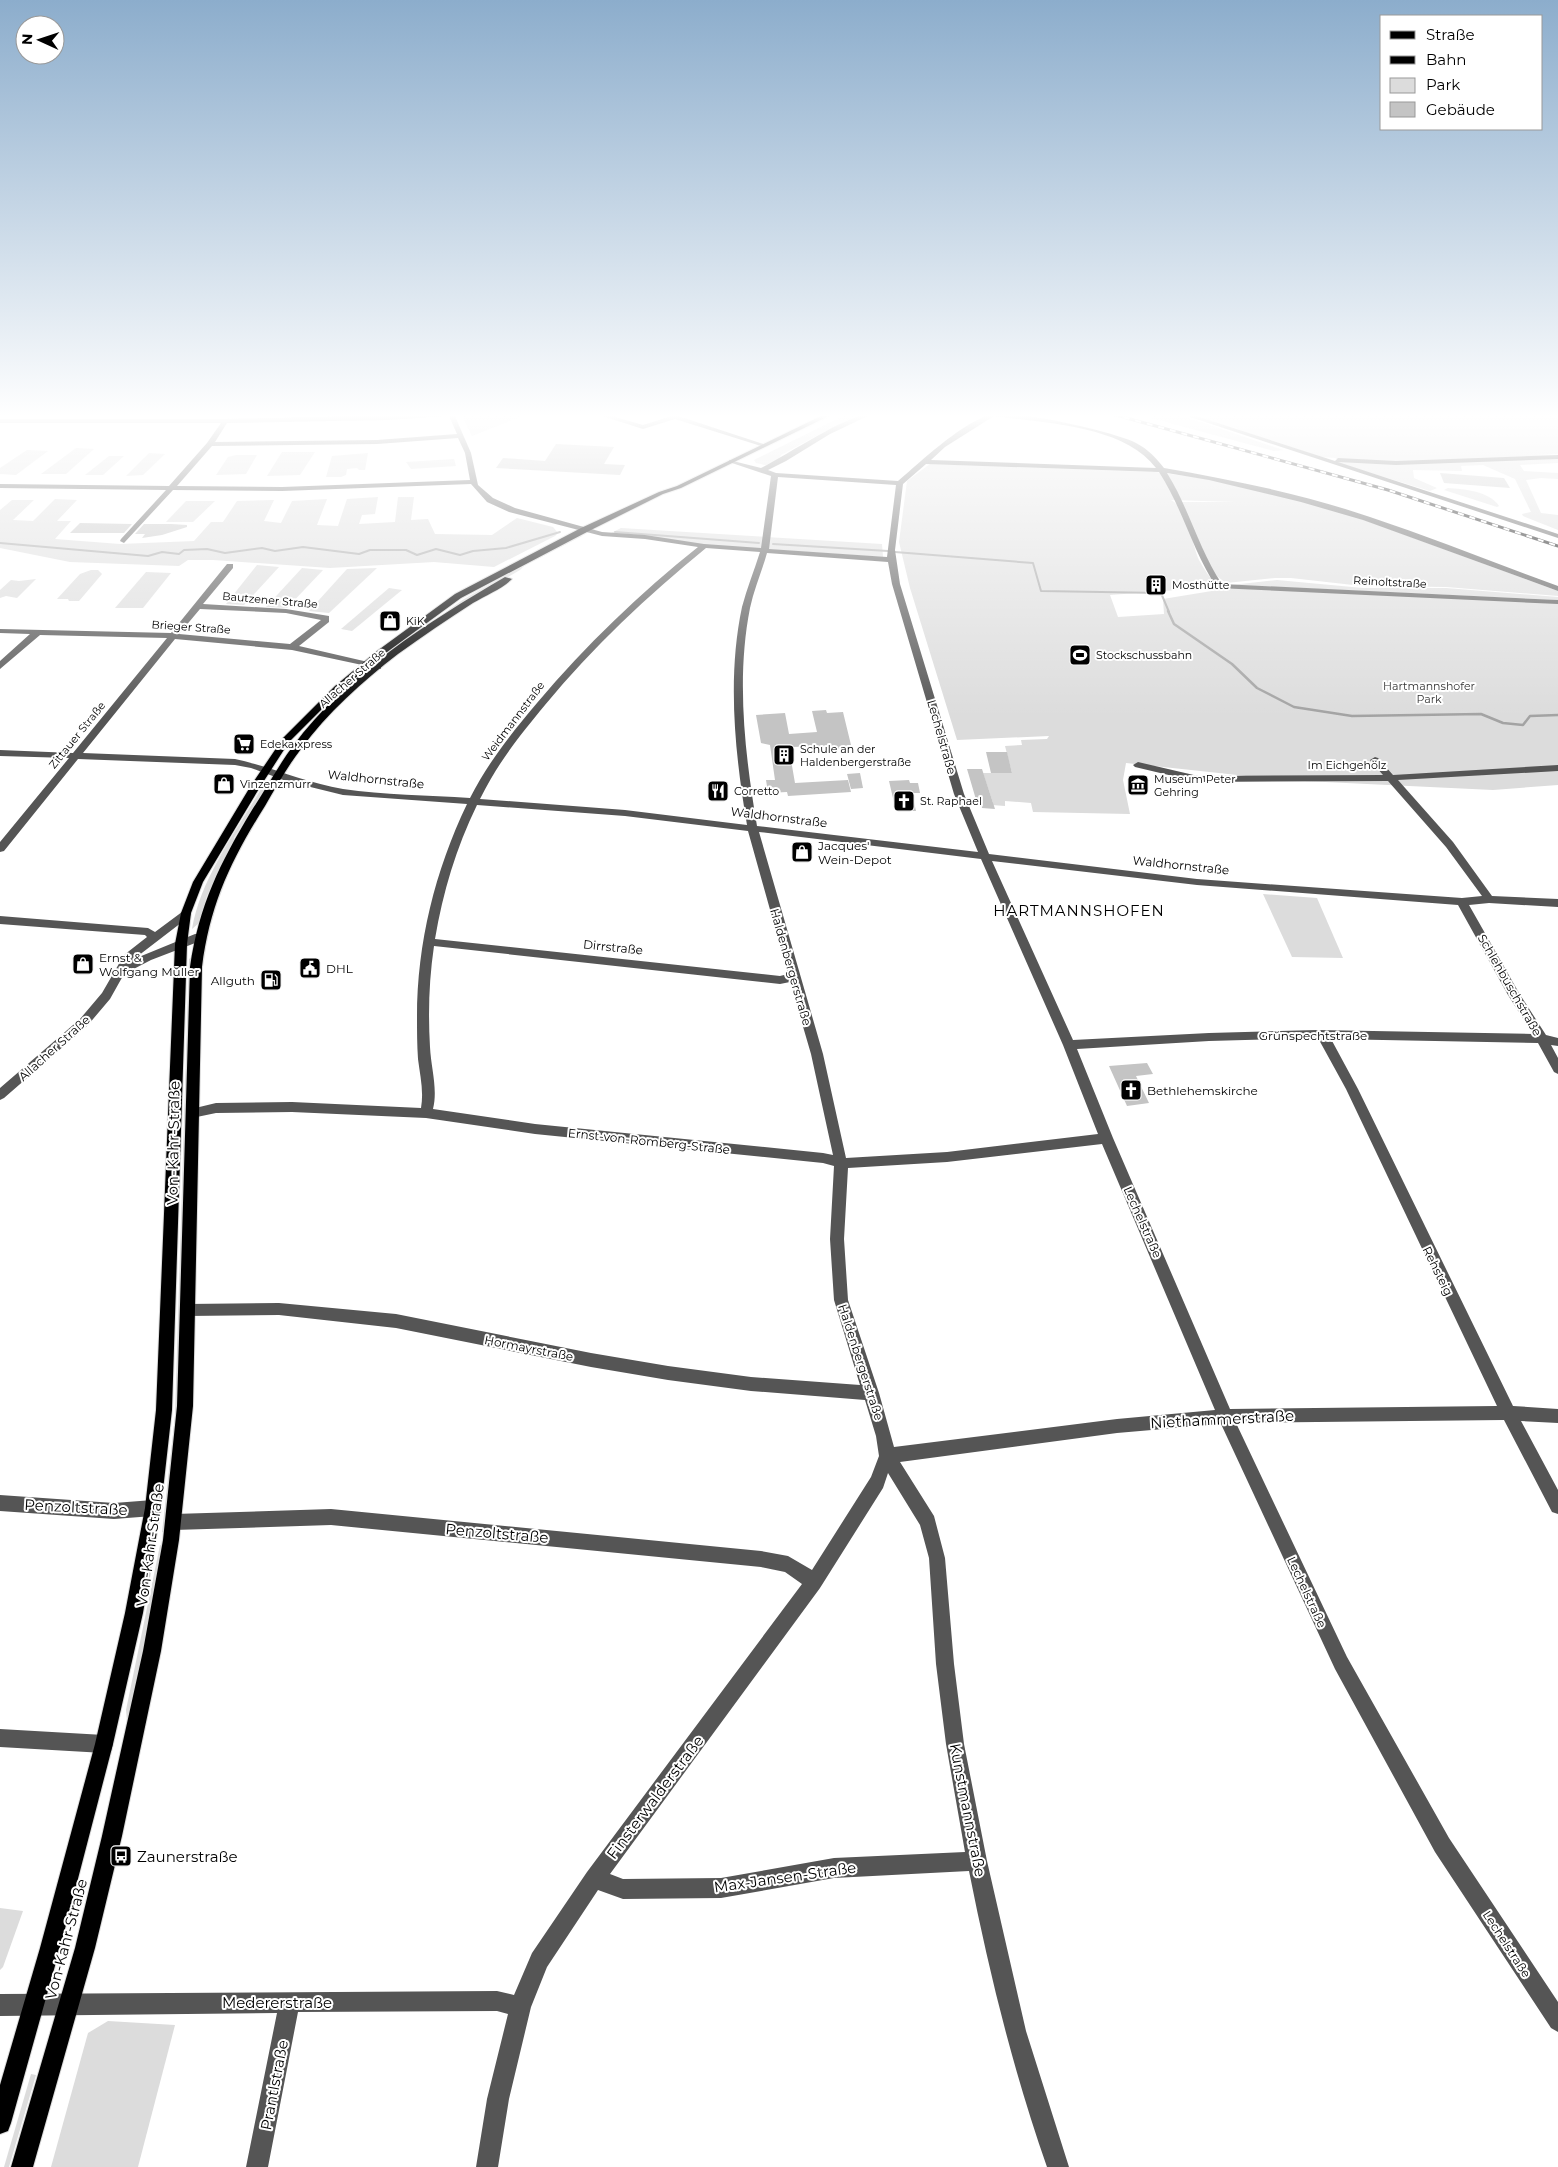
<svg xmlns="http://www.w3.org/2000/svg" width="1558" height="2167" viewBox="0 0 1558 2167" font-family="Montserrat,sans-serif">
  <rect width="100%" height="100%" fill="#fff"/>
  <g fill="#dcdcdc">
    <polygon points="461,414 528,414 472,436"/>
    <polygon points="847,414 865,414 822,433 781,455 778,461 769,466 756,463 754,460"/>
    <polygon points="1136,414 1177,414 1283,450 1274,451"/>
    <polygon points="1207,414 1558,414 1558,454 1536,455 1558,456 1558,463 1520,465 1524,471 1558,473 1558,479 1541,478 1526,480 1541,513 1558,515 1558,530 1523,516 1522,514 1531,512 1515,479 1483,465 1461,466 1462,471 1413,470 1414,478 1437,488 1430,491 1338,463 1340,461 1335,458 1322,457 1239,430 1239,429 1211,422 1205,418"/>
    <polygon points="76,448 94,449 66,474 41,474"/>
    <polygon points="27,450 48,451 16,475 0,474 0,468"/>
    <polygon points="282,452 315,452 300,475 267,476"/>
    <polygon points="149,453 165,454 143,475 126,476"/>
    <polygon points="368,453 365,470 359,470 357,468 347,469 346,475 341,477 326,477 332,456"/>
    <polygon points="236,455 257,455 246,474 216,475 228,457"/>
    <polygon points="109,456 124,456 103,475 85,475"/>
    <polygon points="454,459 456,466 411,469 406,462"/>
    <path d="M930,464l225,8 53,7 54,12 83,22 213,78v5l-112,-9 -84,-1 -71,-8h-16l-49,5 -12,-9 -34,-72h55l-64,-2c16,8 21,44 28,60 5,9 10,16 16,24l-11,4 -94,7 8,22 46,-3 -1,-15 67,-11 328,15v182l-65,5 -210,-10 -157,-17 -3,17 7,34 -97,-2 -2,-9 -26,-2v5l-13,-1 1,-2 -10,-30h29l-7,-27 17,-1 -1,-5 26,-1 2,-3 -92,4 -47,-152 -11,-46 8,-61z"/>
    <path d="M1448,488c16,1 41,3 51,18l-2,1 -53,-17z"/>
    <polygon points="378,497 375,514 362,515 359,524 395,522 398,497 414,497 411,520 428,519 435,534 492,535 517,518 553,527 558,533 555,536 494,567 434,562 330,568 213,560 188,560 179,566 70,562 0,548 0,510 12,500 34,500 13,520 33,521 55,499 77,500 57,521 71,521 55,539 120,544 194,541 211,522 223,522 237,501 274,500 264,521 281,523 292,501 327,499 317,525 338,526 347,499"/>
    <polygon points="186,501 215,501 193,522 166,522"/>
    <polygon points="621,528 882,544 883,557 704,545 611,533"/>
    <polygon points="580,536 582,536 524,566 520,570 469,600 392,654 388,653 464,599 523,565"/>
    <polygon points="257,565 279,567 244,605 226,604"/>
    <polygon points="302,568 323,570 287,608 266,607"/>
    <polygon points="377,568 329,613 309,611 347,569"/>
    <polygon points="91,570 98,570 102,574 79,601 69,601 68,599 57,599 80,574"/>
    <polygon points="146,572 171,573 143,608 115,608"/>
    <polygon points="36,579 17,598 6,596 0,598 0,590 11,580 19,581"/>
    <polygon points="1277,580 1363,588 1446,588 1558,597 1558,600 1231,585"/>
    <polygon points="389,588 402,590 352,631 341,629"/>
    <path d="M261,789l3,1 -30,48v8l-17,28 -10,22 -8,27 -7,6c9,-51 43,-96 69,-140z"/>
    <polygon points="1263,894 1317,898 1343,958 1292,957"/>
    <polygon points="192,957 179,1415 167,1534 162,1532 175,1416 189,959"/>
    <polygon points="160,1545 166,1548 131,1733 82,1943 76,1943 128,1733 126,1710"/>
    <polygon points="0,1908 23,1911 3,1967 0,1970"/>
    <polygon points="108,2021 175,2025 138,2167 51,2167 88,2033"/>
    <polygon points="31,2074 36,2075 9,2167 4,2167"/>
  </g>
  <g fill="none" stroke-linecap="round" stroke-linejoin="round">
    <g stroke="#a3a3a3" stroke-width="2">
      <polyline points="615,532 759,543"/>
      <polyline points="0,543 148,556 162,552 179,554 184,550 207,549 225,553 262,548 275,551 303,547 359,554 370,550 406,550 417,555 436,549 460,555 473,551 506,548 560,532"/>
      <polyline points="773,544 888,551"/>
      <polyline points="895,552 1033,563 1041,591 1161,593 1169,612"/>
    </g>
    <polyline stroke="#a3a3a3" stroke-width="2.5" points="1168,611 1174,624 1232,664 1257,688 1294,707 1352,716 1481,714 1503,723 1523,725 1530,716 1558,715"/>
  </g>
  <g fill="#c4c4c4">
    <polygon points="556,444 614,447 604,464 625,465 620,475 496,468 503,458 545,461"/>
    <polygon points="1440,473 1504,478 1510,488 1444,483"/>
    <polygon points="80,523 132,524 124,533 70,533"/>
    <polygon points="144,524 171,524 187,525 187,527 162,535 142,538 145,534 135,534"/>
    <polygon points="826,710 827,713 843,712 851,745 847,746 848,748 822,750 821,746 792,747 794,759 791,760 795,783 848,780 851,792 788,796 787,792 768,793 766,780 775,780 770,745 761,743 756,715 785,713 789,734 817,732 812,711"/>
    <polygon points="986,752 1007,752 1012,773 991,773"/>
    <polygon points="967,769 982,769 995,809 982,808 981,803 977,803"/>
    <polygon points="860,773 863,788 851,789 847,774"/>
    <polygon points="909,780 910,783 918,783 920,793 912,793 916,811 896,811 889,781"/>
    <polygon points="1147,1063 1153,1074 1136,1076 1149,1103 1127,1106 1109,1066"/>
  </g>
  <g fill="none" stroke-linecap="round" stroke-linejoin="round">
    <g stroke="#dbdbdb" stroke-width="2">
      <g id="major">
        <polygon points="825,414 833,414 681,488 663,494 587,532 461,598 383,655 341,690 289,742 260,787 203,882 191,913 187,944 172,1410 161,1508 143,1613 113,1744 60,1948 11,2123 8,2131 0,2134 0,2085 40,1948 95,1744 125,1613 145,1508 156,1410 175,944 181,913 193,882 250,787 283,738 335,686 377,651 455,594 581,528 659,492 677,486"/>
        <path d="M505,577l7,2c-10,10 -26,16 -39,24 -25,16 -50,33 -75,51 -35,27 -71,59 -97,95 -14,18 -25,38 -36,57 -34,54 -55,98 -63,161l-9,439 -14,134 -18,111 -39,185 -27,112 -62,219h-22l64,-219 27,-112 41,-185 20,-111 14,-134 13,-439c9,-62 30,-104 62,-157 14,-21 26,-44 41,-64 54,-73 135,-124 212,-169z"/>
      </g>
    </g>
    <g fill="#555" fill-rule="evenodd">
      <path d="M454,414l17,39 7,32 15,13 22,10 87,24 43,3 59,9 57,4 10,-72 -42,-14v-2l32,8c27,-13 85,-54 111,-54l-42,20 -44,27 -18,9 8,3 122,8c28,-24 56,-51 89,-66 18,-8 129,17 149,28 12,6 20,15 28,25 69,12 139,26 206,49 63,21 125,46 188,69v5l-195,-71 -62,-18 -92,-22 -42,-7c22,35 32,77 55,111l336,16v4l-341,-16c-24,-36 -34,-79 -58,-116l-233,-8 -23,20 -8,66 5,34 64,210 25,60 208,25 265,19 20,-2 -36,-49 -58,-66 -190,1 -63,-15 -2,-2 5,-3 60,14 185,-1 -13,-15 5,-3 3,1 15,17 165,-10v6l-160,9 55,62 39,54 66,3v8l-69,-4 -20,2 50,88 27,42 12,3v8l-7,-1 7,13v16l-4,-2 -16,-29 -207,-4 27,50 155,317 45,3v14l-37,-2 37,69v24l-6,-2 -48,-92 -268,3 111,234 102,181 109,164v30l-7,-4 -116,-176 -100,-183 -114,-245 -104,9 -217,29 34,54 11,42 9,106 10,80 23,117 39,170 43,136h-22c-34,-97 -58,-195 -78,-296l-135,7 -113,20 -98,1 -25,-9 -51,77 -16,40 -22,92 -11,68h-22l11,-68 21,-85 -11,-3 -199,1 -30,155h-22l31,-154 -277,3v-22l497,-3 17,4 18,-42 55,-81 215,-288 -17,-12 -24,-5 -430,-42 -157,5 -6,-2 -2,-6 2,-6 6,-2 157,-5 430,42 27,5 24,14 59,-93 8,-21 -3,-20 -11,-36 -114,-9 -83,-11 -77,-13 -195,-39 -117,-13 -92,1 -5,-1 -2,-5 2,-5 5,-1 92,-1 117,11 195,39 77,13 83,11 109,8 -26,-85 -4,-61 4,-73 -11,-3 -288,-29 -109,-16 -134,-6 -76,1 -24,5 -5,-2 -1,-3 1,-3 29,-7 76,-1 129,6c3,-17 -1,-33 -3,-49 -1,-14 -1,-28 -1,-42 0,-74 18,-146 50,-213l-124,-9 -57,-14 -35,-13 -16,-3 -157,-6 -74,92 -4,1v-10l69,-84 -69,-2v-6l73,3 94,-115 -127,-3 -40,34v-8l30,-27 -30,-1v-4l171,4 56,-69h6v4l-30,36 83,5 43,7v6l-30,24 82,19v4l-89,-19 -117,-11 -92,114 152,6c37,8 71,24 108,30 40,6 86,6 127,9 19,-37 41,-64 67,-95 49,-58 102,-109 161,-156l-53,-8 -43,-3 -93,-24 -22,-10 -16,-18 -189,7 -109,-1 -49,53 -4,-2 1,-2 45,-49 -166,-2v-4l169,2 38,-43 14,-20h-221v-4h225zM449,416l8,18 -80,6 -162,2 12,-19 159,-3zM994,416c50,7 130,9 162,52l-225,-8 14,-13zM458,438l7,15 5,27 -188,7 -105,-1 35,-40 165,-2zM778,477l118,8 -9,72 -118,-8zM706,548l54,4c-6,19 -13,36 -18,55 -15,71 -7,147 5,218l-122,-15 -145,-11c19,-38 38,-61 65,-94 48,-58 102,-109 161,-157zM767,553l121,9 4,22 62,210 24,58 -221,-26c-12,-71 -21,-147 -7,-218 4,-19 12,-37 17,-55zM200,609l86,4 35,7 -31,24 -111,-10zM477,805l148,11 123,15 40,143 -8,2 -345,-37c8,-47 21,-91 42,-134zM759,832l222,27 82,186 35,89 -151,18 -101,6 -23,-104zM992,861l205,24 261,20 50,90 25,39 -216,-4 -108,3 -136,7zM434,946l346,38 10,-2 21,72 22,101 -10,-2 -288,-29 -102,-15c5,-20 -2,-41 -3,-62 -2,-34 -1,-67 4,-101zM1318,1038l28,51 151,317 -267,3 -117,-271 -36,-89 132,-8zM1102,1144l113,266 -98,9 -223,28 -15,-54 -31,-93 -4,-61 4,-71 99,-6zM888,1473l32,52 9,33 7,106 10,80 19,108 -131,6 -113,20 -98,1 -13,-5 210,-286 63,-100z"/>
      <polygon points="596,414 605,414 643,425 675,415 766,445 761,446 675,419 643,429"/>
      <polygon points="1181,414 1190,414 1335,461 1338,458 1396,461 1558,455 1558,459 1396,465 1338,462 1558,534 1558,538"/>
      <polygon points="186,909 191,913 190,916 134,959 195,934 203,934 205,937 203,940 151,960 124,974 110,999 88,1025 4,1098 0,1100 0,1088 80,1019 102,993 124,955 147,937 145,935 0,924 0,916 148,928 155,932"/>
      <polygon points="0,1495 114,1503 153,1500 159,1502 161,1508 159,1514 153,1516 114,1519 0,1511"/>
      <polygon points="0,1729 104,1735 111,1737 113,1744 111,1751 104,1753 0,1747"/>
    </g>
    <use href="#major" fill="#000" fill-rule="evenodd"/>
    <g stroke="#000" stroke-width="3">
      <polyline id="rail" points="1112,414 1388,490 1558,546"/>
    </g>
    <use href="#rail" stroke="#fff" stroke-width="2" stroke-dasharray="6" stroke-linecap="butt"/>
  </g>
  <linearGradient id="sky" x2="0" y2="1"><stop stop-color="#8cadcc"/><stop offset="0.58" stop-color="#fff"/><stop offset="1" stop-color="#fff" stop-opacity="0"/></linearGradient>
  <rect width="1558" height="717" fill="url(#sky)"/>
  <defs>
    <g id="building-square" transform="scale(1.125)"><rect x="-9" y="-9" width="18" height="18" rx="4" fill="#000" stroke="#fff"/><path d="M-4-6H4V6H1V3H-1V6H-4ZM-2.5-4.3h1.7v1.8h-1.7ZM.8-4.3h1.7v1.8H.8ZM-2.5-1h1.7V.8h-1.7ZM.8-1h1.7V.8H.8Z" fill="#fff"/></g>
    <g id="shop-square" transform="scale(1.125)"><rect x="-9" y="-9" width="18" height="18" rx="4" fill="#000" stroke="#fff"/><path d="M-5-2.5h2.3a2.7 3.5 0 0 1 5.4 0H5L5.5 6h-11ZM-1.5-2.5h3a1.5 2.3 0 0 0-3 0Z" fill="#fff"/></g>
    <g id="stadium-square" transform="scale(1.125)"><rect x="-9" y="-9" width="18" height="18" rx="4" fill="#000" stroke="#fff"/><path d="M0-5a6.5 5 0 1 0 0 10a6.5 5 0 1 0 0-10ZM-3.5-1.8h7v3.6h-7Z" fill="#fff"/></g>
    <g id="supermarket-square" transform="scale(1.125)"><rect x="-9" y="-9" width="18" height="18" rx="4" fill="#000" stroke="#fff"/><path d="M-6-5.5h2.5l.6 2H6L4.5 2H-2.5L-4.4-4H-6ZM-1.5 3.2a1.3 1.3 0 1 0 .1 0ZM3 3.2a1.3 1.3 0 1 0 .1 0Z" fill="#fff"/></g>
    <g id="museum-square" transform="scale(1.125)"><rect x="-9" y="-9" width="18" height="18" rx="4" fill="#000" stroke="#fff"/><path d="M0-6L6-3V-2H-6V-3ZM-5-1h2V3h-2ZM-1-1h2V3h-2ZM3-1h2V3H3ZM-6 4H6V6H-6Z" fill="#fff"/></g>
    <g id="restaurant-square" transform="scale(1.125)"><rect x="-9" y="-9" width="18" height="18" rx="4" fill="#000" stroke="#fff"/><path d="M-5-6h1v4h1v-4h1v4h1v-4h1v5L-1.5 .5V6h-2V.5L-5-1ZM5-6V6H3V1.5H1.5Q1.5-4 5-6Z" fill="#fff"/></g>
    <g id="church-square" transform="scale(1.125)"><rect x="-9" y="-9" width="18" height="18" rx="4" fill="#000" stroke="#fff"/><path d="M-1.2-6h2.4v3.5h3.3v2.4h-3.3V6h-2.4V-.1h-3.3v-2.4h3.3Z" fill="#fff"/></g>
    <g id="civic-square" transform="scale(1.125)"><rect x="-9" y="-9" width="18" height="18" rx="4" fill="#000" stroke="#fff"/><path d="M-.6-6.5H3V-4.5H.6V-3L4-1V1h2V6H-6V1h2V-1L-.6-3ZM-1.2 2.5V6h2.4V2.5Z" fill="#fff"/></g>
    <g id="fuel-square" transform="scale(1.125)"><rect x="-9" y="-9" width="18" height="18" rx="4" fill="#000" stroke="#fff"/><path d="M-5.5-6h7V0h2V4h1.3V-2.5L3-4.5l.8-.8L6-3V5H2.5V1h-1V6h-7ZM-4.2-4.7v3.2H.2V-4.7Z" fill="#fff"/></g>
    <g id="bus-square" transform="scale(1.125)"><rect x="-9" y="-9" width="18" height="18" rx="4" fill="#000" stroke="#fff"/><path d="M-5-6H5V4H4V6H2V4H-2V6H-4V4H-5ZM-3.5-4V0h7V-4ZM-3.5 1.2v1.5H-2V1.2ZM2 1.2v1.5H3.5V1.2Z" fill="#fff"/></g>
  </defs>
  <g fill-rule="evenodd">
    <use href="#building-square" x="1156" y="585"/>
    <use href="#shop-square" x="390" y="621"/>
    <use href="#stadium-square" x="1080" y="655"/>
    <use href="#supermarket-square" x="244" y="744"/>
    <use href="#building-square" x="784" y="755"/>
    <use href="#shop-square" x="224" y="784"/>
    <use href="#museum-square" x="1138" y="785"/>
    <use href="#restaurant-square" x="718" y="791"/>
    <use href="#church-square" x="904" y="801"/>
    <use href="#shop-square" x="802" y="852"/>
    <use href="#shop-square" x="83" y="964"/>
    <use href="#civic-square" x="310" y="968"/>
    <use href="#fuel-square" x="271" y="980"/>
    <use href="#church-square" x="1131" y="1090"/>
    <use href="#bus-square" x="121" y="1856"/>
  </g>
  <g text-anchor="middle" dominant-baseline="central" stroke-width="4" stroke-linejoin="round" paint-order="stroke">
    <g font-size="11" fill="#000" stroke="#fff">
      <text transform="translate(1390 582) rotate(3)">Reinoltstraße</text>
      <text transform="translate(270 600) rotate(5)">Bautzener Straße</text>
      <text transform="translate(191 627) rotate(4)">Brieger Straße</text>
      <text transform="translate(352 678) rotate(-41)">Allacher Straße</text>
      <text transform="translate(513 721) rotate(-53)">Weidmannstraße</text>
      <text transform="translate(77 735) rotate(-51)">Zittauer Straße</text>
      <text x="1347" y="765">Im Eichgehölz</text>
    </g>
    <g font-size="11" fill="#000" stroke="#fff" text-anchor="start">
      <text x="1172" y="585">Mosthütte</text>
      <text x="406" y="621">KiK</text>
      <text x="1096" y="655">Stockschussbahn</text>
      <text x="260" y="744">Edeka xpress</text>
      <text x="800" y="749">Schule an der<tspan x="800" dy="13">Haldenbergerstraße</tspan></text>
      <text x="1154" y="779">Museum Peter<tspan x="1154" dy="13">Gehring</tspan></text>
      <text x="240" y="784">Vinzenzmurr</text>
      <text x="734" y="791">Corretto</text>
      <text x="920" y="801">St. Raphael</text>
    </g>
    <g font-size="11" fill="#333" stroke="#fff">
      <text x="1429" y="686">Hartmannshofer<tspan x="1429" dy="13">Park</tspan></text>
    </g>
    <g font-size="12" fill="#000" stroke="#fff">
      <text transform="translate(942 737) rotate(74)">Lechelstraße</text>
      <text transform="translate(376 779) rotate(6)">Waldhornstraße</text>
      <text transform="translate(779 817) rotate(7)">Waldhornstraße</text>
      <text transform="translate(1181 865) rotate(6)">Waldhornstraße</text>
      <text transform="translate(613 947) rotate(6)">Dirrstraße</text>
      <text transform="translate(791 967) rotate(74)">Haldenbergerstraße</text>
      <text transform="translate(1510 985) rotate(60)">Schlehbuschstraße</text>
      <text x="1313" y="1035">Grünspechtstraße</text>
      <text transform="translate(54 1048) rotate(-42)">Allacher Straße</text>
      <text transform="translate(649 1141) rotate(6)">Ernst-von-Romberg-Straße</text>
      <text transform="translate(1143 1222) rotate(66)">Lechelstraße</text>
      <text transform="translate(1438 1271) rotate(64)">Rehsteig</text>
      <text transform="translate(529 1348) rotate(11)">Hormayrstraße</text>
      <text transform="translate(861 1362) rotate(72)">Haldenbergerstraße</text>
      <text transform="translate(1307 1592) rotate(65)">Lechelstraße</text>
      <text transform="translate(1507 1944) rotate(57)">Lechelstraße</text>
    </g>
    <g font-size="12" fill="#000" stroke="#fff" text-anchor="start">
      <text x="818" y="845">Jacques'<tspan x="818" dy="14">Wein-Depot</tspan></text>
      <text x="99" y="957">Ernst &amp;<tspan x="99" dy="14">Wolfgang Müller</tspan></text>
      <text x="326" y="968">DHL</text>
      <text x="255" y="980" text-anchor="end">Allguth</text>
      <text x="1147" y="1090">Bethlehemskirche</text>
    </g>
    <g font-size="15" letter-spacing="1" fill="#000" stroke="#fff">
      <text x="1079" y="910">HARTMANNSHOFEN</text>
    </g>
    <g font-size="15" fill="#000" stroke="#fff">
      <text transform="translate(173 1143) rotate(-89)">Von-Kahr-Straße</text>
      <text transform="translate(1222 1419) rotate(-3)">Niethammerstraße</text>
      <text transform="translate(76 1507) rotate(3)">Penzoltstraße</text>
      <text transform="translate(497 1533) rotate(5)">Penzoltstraße</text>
      <text transform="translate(150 1545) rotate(-82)">Von-Kahr-Straße</text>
      <text transform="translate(655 1797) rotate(-53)">Finsterwalderstraße</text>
      <text transform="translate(968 1810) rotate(79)">Kunstmannstraße</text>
      <text transform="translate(785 1877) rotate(-8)">Max-Jansen-Straße</text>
      <text transform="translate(66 1939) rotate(-75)">Von-Kahr-Straße</text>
      <text x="277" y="2002">Medererstraße</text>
      <text transform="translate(274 2085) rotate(-79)">Prantlstraße</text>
    </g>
    <g font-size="15" fill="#000" stroke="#fff" text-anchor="start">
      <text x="137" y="1856">Zaunerstraße</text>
    </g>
  </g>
  <rect x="1380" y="15" width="162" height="115" fill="#ffffff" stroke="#999999"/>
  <rect x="1390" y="31" width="25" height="8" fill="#000000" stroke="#999999"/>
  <text x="1426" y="40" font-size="15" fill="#000000">Straße</text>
  <rect x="1390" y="56" width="25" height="8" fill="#000000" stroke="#999999"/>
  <text x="1426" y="65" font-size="15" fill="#000000">Bahn</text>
  <rect x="1390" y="78" width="25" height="15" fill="#dcdcdc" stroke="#999999"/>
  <text x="1426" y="90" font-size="15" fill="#000000">Park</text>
  <rect x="1390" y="102" width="25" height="15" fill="#c4c4c4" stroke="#999999"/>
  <text x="1426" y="115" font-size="15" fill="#000000">Gebäude</text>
  <g transform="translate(40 40) rotate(273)"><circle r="24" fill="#ffffff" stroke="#999999"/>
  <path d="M0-4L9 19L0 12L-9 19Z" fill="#000000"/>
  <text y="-8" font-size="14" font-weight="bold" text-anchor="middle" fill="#000000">N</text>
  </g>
</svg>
